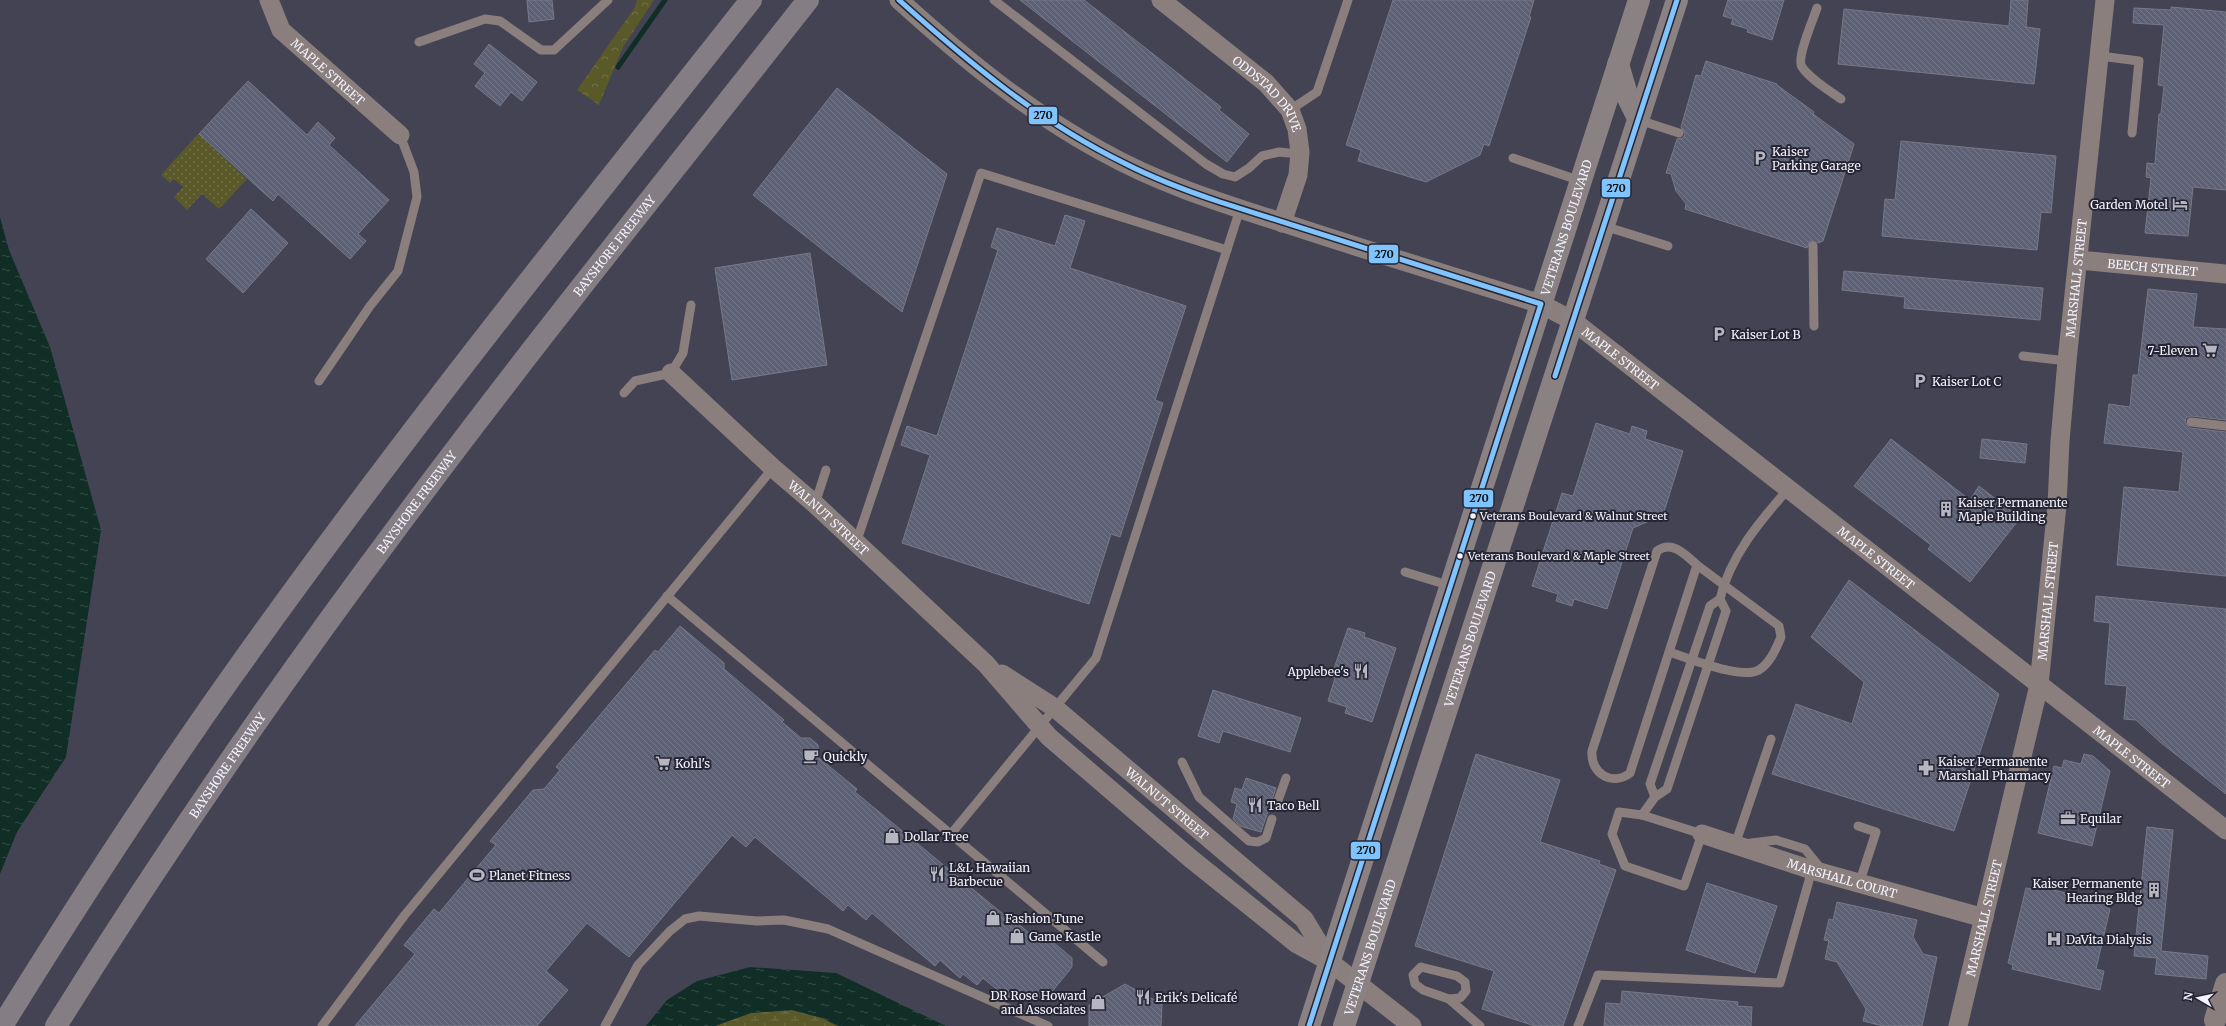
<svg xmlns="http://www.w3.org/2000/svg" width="2226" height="1026" viewBox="0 0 2226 1026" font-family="Merriweather,serif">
  <defs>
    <pattern id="grass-dots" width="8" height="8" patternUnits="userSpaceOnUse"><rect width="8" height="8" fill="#5a5929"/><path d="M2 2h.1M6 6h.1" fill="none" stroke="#727149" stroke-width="1.8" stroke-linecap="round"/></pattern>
    <pattern id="forest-crowns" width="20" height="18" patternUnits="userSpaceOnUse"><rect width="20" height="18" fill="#5a5929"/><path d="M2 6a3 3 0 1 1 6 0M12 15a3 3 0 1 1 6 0" fill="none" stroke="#727149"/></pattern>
    <pattern id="wetland-marsh" width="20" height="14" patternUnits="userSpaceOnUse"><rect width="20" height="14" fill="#5a5929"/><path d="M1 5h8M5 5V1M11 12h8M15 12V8" fill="none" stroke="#727149"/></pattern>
    <pattern id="water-ripples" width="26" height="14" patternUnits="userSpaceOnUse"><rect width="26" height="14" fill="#102e26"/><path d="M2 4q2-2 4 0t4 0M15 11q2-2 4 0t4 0" fill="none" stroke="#334d47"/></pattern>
    <pattern id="building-back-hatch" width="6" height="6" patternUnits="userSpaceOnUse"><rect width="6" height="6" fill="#5d6175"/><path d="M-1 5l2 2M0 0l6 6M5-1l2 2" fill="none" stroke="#75788a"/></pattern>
  </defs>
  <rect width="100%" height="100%" fill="#444353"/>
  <polygon fill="url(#grass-dots)" points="198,134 247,179 219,209 202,194 187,210 174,197 183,187 174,179 170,183 161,175"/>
  <polygon fill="url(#forest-crowns)" points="637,0 654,0 623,47 599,105 577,90 635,7"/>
  <polygon fill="url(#wetland-marsh)" points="792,1010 822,1018 838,1026 715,1026 751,1013"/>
  <g fill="url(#water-ripples)">
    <polygon points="0,217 9,250 50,347 101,530 66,757 17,832 0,874"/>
    <polygon points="750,967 836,973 946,1026 838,1026 822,1018 792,1010 751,1013 715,1026 646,1026 667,1000 697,981"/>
  </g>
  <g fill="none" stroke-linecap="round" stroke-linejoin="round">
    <polyline stroke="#102e26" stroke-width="5" points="618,67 665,0"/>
  </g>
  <g fill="url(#building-back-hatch)" stroke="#777987">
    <polygon points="527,0 552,0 554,19 529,22"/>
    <polygon points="1020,0 1084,0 1221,107 1219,110 1249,134 1227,162"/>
    <polygon points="1393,0 1534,0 1529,17 1531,17 1489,146 1484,144 1480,155 1426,182 1358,161 1361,150 1346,145"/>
    <polygon points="1728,0 1784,0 1772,40 1747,32 1748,29 1731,24 1733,19 1723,16"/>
    <polygon points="2011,0 2028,0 2026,27 2040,29 2034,84 1838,64 1844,9 2009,26"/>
    <polygon points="2171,7 2226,12 2226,190 2193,187 2188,236 2145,233 2151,178 2146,177 2147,163 2155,164 2159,114 2161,114 2164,86 2158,85 2164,25 2133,23 2134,8 2171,10"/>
    <polygon points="489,44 537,82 522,101 511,92 500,106 475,86 485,73 474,64"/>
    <polygon points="1706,61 1777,84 1777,85 1814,112 1813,114 1854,144 1823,241 1818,243 1810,241 1807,248 1685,209 1686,204 1676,191 1671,174 1666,173 1677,139 1683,138 1685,134 1681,127 1696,75 1701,76"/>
    <polygon points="248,81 307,135 318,122 335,138 329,145 389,200 358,234 366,241 350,259 278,194 273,201 199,134"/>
    <polygon points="837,88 947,174 902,312 753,195"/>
    <polygon points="1901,141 2056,156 2051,213 2041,212 2037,250 1882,236 1885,199 1895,200"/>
    <polygon points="251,209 288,243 243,293 206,259"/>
    <polygon points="1065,215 1085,221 1070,268 1186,306 1155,400 1163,403 1120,537 1111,534 1089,604 902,543 930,455 901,445 907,426 937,436 998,250 991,247 997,228 1055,246"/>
    <polygon points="810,253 827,365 732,380 715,268"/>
    <polygon points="1844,271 2043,288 2040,320 1904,308 1905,297 1842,290"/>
    <polygon points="2148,289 2197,294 2193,327 2226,329 2226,420 2191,416 2186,418 2185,422 2190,428 2226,432 2226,576 2117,565 2124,487 2179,492 2183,452 2104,443 2109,404 2130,407 2133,375 2138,375"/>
    <polygon points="1596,423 1630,434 1632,426 1647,431 1645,439 1683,451 1663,515 1633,528 1607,609 1574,599 1572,606 1556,601 1558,594 1532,586 1562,493 1573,496"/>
    <polygon points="1891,439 1970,500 1979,486 2020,518 1970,582 1928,549 1931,545 1854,486"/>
    <polygon points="1982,439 2027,444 2025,463 1980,458"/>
    <polygon points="1849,580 1999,694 1954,831 1772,774 1796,704 1852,724 1864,682 1811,637"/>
    <polygon points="2096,596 2226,609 2226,794 2160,742 2136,720 2124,719 2127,686 2105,684 2110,623 2094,621"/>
    <polygon points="680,626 724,663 724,669 784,720 782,722 801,738 810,738 818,745 819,758 857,789 855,792 1009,919 1010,917 1035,938 1047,937 1072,958 1072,967 1046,999 1006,997 983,978 977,985 963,974 960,978 940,960 935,966 872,913 866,920 848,905 843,911 755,837 746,847 732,835 629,957 587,923 546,971 568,990 537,1026 355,1026 415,954 404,945 434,909 439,913 496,845 490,841 533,790 544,789 560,770 556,767 655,650 658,652"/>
    <polygon points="1348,628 1365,633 1364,637 1396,648 1372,722 1345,713 1347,707 1328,701 1335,678 1331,677"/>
    <polygon points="1213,690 1301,718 1290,752 1223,731 1219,743 1198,736"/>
    <polygon points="1476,754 1560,780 1540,842 1600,861 1599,864 1616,870 1563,1026 1535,1026 1482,1009 1494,971 1415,946"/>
    <polygon points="2084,754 2093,756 2110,771 2092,846 2038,833 2054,766 2062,768 2064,760 2081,764"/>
    <polygon points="1246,778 1276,788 1261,832 1240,826 1233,819 1237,804 1231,802 1235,788 1242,790"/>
    <polygon points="2147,827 2173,830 2161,951 2208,956 2206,979 2155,974 2157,958 2134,956"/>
    <polygon points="1707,883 1777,906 1755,973 1686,950"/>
    <polygon points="2033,885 2106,903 2105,907 2110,909 2096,969 2104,971 2100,990 2012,969 2013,965 2008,963 2026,888 2032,889"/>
    <polygon points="1837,902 1917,920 1913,937 1923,954 1937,957 1922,1026 1883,1026 1863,1021 1866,1009 1837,962 1825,959 1829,941 1824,940 1829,919 1833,920"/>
    <polygon points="1125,984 1162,1004 1161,1026 1089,1026 1089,1005"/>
    <polygon points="1622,991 1738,1002 1737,1006 1752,1007 1751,1026 1604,1026 1606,1003 1621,1004"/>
  </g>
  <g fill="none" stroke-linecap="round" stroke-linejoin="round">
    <g stroke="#8a7f7d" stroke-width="9">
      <polyline points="994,0 1206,164 1223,174 1235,177 1249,168 1262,156 1279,152 1299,154"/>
      <path d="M1817,8c-4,12 -21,50 -15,59 9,13 27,23 39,32"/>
      <polyline points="419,42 485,19 500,21 541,50 554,50 608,0"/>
      <polyline points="2100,56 2139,61 2132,133"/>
      <polyline points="1290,110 1317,92 1348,0"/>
      <polyline points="1639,120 1679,133"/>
      <polyline points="1513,158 1581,181"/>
      <polyline points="1604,226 1668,246"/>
      <polyline points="1813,246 1814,326"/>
      <polyline points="2023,356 2067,361"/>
      <polyline points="319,381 370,306 398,271 417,197 414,172 400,135"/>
      <polyline points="624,393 635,381 671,373 683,353 691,305"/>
      <polyline points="2191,422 2226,426"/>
      <polyline points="815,504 826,470"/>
      <polyline points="856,543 981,173 1227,250"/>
      <polyline points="1405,572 1451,586"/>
      <polyline points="667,596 1103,962"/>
      <path d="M1720,599l-10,7 -57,169 -3,9 5,13 12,-8 59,-178 -6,-12c10,-43 40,-78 69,-111"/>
      <path d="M1669,652c20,6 72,28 90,18 11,-7 17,-21 22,-33l-2,-11 -82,-61c-12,-11 -25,-25 -40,-14l-65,200c-2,22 20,36 38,22l67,-208"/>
      <polyline points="1771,739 1735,845 1776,840 1805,849 1822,870"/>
      <polyline points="1182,762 1199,797 1249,841 1258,842 1266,838 1272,819"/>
      <polyline points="1276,806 1286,778"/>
      <polygon points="1619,812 1642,815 1702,834 1684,886 1625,866 1612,834"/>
      <polyline points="1642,815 1655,797"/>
      <polyline points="1858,826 1876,832 1859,884"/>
      <polyline points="951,834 1096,658 1240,209"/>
      <polyline points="1449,999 1460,998 1466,991 1465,982 1457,976 1421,967 1413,975 1415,984 1423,990 1449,999 1480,1026"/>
      <polyline points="322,1026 404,916 773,468"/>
      <polyline points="605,1026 638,965 670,931 685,919 699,916 757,921 784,920 828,929 1048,1026"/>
      <polyline points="1578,1026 1598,975 1780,983 1812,870"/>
    </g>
    <g stroke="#8a7f7d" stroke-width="19">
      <path id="s1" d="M269,0l12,30 119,105"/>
      <path id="s2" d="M899,0c63,57 127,110 202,151 60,34 127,54 192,75 82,27 165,52 248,78l32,17 653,509"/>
      <path id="s3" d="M1161,0l105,83 24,27 7,19 3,23 -2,23 -16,48"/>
      <path id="s4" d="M2079,260l147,14"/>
      <path id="s5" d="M671,373l102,95 42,36 171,160 63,73 141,121 107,86 33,18 82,64"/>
      <path id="s6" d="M1002,674l53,34 249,211 26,43"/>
      <path id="s7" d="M1702,834l110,36 172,48"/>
      <path id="s8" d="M1958,1026l81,-341 18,-180 3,-64 7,-80 38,-361"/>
    </g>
    <polyline stroke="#8a7f7d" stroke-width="22" points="2215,1020 2226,984"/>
    <g stroke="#8a8183" stroke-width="22">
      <polyline points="1618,64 1628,98 1639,120"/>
      <path id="s9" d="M1309,1026l330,-1026"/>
      <path id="s10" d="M1344,1026l333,-1026"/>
    </g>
    <g stroke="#847e84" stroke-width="22">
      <path d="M2,1026c73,-118 148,-234 228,-347 165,-233 344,-455 521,-679"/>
      <path id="s11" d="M56,1026c107,-172 222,-339 343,-501 132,-178 272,-351 409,-525"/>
    </g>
    <g stroke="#262533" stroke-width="8">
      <g id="bus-1">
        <path d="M899,0c69,62 141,122 225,163 31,16 63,28 96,39l321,102 -232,722"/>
        <polyline points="1555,376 1677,0"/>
      </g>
    </g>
    <use href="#bus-1" stroke="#80c4ff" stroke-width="5"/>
  </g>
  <defs>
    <g id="parking-bare" transform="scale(1.2)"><path d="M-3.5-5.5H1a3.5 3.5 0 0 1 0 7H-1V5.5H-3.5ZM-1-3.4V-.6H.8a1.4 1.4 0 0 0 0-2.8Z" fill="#b6b5c2" stroke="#262533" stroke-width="2.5" paint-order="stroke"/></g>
    <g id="hotel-bare" transform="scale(1.2)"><path d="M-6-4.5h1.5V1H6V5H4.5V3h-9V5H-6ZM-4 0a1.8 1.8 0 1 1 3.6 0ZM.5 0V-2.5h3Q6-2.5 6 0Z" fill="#b6b5c2" stroke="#262533" stroke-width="2.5" paint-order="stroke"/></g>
    <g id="supermarket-bare" transform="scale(1.2)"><path d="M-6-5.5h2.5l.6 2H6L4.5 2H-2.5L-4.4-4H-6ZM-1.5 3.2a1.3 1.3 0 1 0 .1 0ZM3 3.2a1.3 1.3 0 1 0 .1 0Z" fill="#b6b5c2" stroke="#262533" stroke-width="2.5" paint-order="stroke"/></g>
    <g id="building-bare" transform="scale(1.2)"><path d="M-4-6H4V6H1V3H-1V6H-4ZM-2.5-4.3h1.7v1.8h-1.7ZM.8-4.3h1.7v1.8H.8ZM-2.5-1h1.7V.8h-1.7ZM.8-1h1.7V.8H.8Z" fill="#b6b5c2" stroke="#262533" stroke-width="2.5" paint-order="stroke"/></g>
    <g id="restaurant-bare" transform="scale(1.2)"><path d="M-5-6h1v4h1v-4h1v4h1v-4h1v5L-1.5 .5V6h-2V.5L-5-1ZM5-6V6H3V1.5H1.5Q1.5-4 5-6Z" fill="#b6b5c2" stroke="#262533" stroke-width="2.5" paint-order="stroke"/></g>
    <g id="cafe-bare" transform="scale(1.2)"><path d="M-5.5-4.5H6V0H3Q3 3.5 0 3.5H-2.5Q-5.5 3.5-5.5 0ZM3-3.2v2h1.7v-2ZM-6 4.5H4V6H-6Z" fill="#b6b5c2" stroke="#262533" stroke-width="2.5" paint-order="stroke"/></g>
    <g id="pharmacy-bare" transform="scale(1.2)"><path d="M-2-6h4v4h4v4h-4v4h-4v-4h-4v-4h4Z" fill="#b6b5c2" stroke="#262533" stroke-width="2.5" paint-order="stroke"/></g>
    <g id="office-bare" transform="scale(1.2)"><path d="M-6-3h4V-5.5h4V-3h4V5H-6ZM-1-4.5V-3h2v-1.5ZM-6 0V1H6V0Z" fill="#b6b5c2" stroke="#262533" stroke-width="2.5" paint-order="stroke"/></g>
    <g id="shop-bare" transform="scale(1.2)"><path d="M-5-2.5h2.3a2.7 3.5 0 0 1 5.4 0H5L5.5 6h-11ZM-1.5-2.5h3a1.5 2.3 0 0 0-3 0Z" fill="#b6b5c2" stroke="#262533" stroke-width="2.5" paint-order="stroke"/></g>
    <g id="stadium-bare" transform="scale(1.2)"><path d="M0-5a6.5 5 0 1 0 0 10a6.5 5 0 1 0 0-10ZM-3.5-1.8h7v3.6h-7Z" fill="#b6b5c2" stroke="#262533" stroke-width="2.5" paint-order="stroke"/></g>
    <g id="hospital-bare" transform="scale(1.2)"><path d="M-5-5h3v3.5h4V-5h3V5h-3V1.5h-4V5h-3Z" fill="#b6b5c2" stroke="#262533" stroke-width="2.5" paint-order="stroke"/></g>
  </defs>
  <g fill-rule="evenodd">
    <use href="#parking-bare" x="1760" y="158"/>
    <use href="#hotel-bare" x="2180" y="204"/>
    <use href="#parking-bare" x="1719" y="334"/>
    <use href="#supermarket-bare" x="2210" y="350"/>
    <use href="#parking-bare" x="1920" y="381"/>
    <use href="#building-bare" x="1946" y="509"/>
    <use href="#restaurant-bare" x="1361" y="671"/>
    <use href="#cafe-bare" x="811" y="756"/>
    <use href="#supermarket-bare" x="663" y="763"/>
    <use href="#pharmacy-bare" x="1926" y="768"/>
    <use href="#restaurant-bare" x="1255" y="805"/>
    <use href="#office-bare" x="2068" y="818"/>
    <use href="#shop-bare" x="892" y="836"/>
    <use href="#restaurant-bare" x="937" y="874"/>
    <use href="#stadium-bare" x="477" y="875"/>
    <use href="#building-bare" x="2154" y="890"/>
    <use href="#shop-bare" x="993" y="918"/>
    <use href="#shop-bare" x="1017" y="936"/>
    <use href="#hospital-bare" x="2054" y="939"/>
    <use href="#restaurant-bare" x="1143" y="997"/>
    <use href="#shop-bare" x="1098" y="1002"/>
  </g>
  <g fill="#f3f2fe" stroke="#262533" stroke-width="1.5">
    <circle cx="1473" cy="516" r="3.5"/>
    <circle cx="1460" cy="556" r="3.5"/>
  </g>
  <g text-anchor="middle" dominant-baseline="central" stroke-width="4" stroke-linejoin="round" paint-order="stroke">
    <g font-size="11" fill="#f3f2fe" stroke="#262533" text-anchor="start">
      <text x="1480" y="516">Veterans Boulevard &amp; Walnut Street</text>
      <text x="1468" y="556">Veterans Boulevard &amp; Maple Street</text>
    </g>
    <g font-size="12" fill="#f3f2fe" stroke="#262533">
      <text stroke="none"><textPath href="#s1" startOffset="95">MAPLE STREET</textPath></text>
      <text stroke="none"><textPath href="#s3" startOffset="143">ODDSTAD DRIVE</textPath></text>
      <text stroke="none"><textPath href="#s9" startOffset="839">VETERANS BOULEVARD</textPath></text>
      <text stroke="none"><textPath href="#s11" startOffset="960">BAYSHORE FREEWAY</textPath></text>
      <text stroke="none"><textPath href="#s4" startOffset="74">BEECH STREET</textPath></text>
      <text stroke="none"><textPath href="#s8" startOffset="759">MARSHALL STREET</textPath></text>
      <text stroke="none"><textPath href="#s2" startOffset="816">MAPLE STREET</textPath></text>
      <text stroke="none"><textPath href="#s11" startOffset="636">BAYSHORE FREEWAY</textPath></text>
      <text stroke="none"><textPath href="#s5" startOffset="214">WALNUT STREET</textPath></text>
      <text stroke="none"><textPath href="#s2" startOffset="1140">MAPLE STREET</textPath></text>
      <text stroke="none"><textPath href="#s8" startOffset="435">MARSHALL STREET</textPath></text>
      <text stroke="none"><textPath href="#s10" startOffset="407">VETERANS BOULEVARD</textPath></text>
      <text stroke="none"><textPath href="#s2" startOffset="1464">MAPLE STREET</textPath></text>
      <text stroke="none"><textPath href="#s11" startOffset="312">BAYSHORE FREEWAY</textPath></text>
      <text stroke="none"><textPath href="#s6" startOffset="210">WALNUT STREET</textPath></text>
      <text stroke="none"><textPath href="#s7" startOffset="147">MARSHALL COURT</textPath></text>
      <text stroke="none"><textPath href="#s8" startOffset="111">MARSHALL STREET</textPath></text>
      <text stroke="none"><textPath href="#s10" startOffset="83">VETERANS BOULEVARD</textPath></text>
    </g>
    <g font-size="12" fill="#f3f2fe" stroke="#262533" text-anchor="start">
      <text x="1772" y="151">Kaiser<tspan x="1772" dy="14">Parking Garage</tspan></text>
      <text x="2168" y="204" text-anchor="end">Garden Motel</text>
      <text x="1731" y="334">Kaiser Lot B</text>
      <text x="2198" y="350" text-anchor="end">7-Eleven</text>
      <text x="1932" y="381">Kaiser Lot C</text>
      <text x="1958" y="502">Kaiser Permanente<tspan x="1958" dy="14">Maple Building</tspan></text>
      <text x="1349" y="671" text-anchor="end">Applebee's</text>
      <text x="823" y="756">Quickly</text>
      <text x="1938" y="761">Kaiser Permanente<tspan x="1938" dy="14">Marshall Pharmacy</tspan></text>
      <text x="675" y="763">Kohl's</text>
      <text x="1267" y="805">Taco Bell</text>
      <text x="2080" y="818">Equilar</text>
      <text x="904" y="836">Dollar Tree</text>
      <text x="949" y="867">L&amp;L Hawaiian<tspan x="949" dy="14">Barbecue</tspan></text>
      <text x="489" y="875">Planet Fitness</text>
      <text x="2142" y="883" text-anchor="end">Kaiser Permanente<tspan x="2142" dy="14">Hearing Bldg</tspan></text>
      <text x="1005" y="918">Fashion Tune</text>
      <text x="1029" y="936">Game Kastle</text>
      <text x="2066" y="939">DaVita Dialysis</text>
      <text x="1086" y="995" text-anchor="end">DR Rose Howard<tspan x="1086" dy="14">and Associates</tspan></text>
      <text x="1155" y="997">Erik's Delicafé</text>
    </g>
  </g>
  <g stroke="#262533" stroke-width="1.5">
    <rect x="1028" y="106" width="30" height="19" rx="4" fill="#80c4ff"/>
    <rect x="1601" y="178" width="30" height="20" rx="4" fill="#80c4ff"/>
    <rect x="1368" y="244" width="31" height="20" rx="4" fill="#80c4ff"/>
    <rect x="1463" y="489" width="31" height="19" rx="4" fill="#80c4ff"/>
    <rect x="1350" y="841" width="31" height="19" rx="4" fill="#80c4ff"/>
  </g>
  <g font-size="11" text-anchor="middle" font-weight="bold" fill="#111">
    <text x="1043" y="119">270</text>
    <text x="1616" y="192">270</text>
    <text x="1384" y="258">270</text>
    <text x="1479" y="502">270</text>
    <text x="1366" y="854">270</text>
  </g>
  <g transform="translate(2198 998) rotate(279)" stroke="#262533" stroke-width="3" paint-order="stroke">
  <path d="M0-3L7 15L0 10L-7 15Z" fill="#f3f2fe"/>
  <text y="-6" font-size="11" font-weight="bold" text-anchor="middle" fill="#f3f2fe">N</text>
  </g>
</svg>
